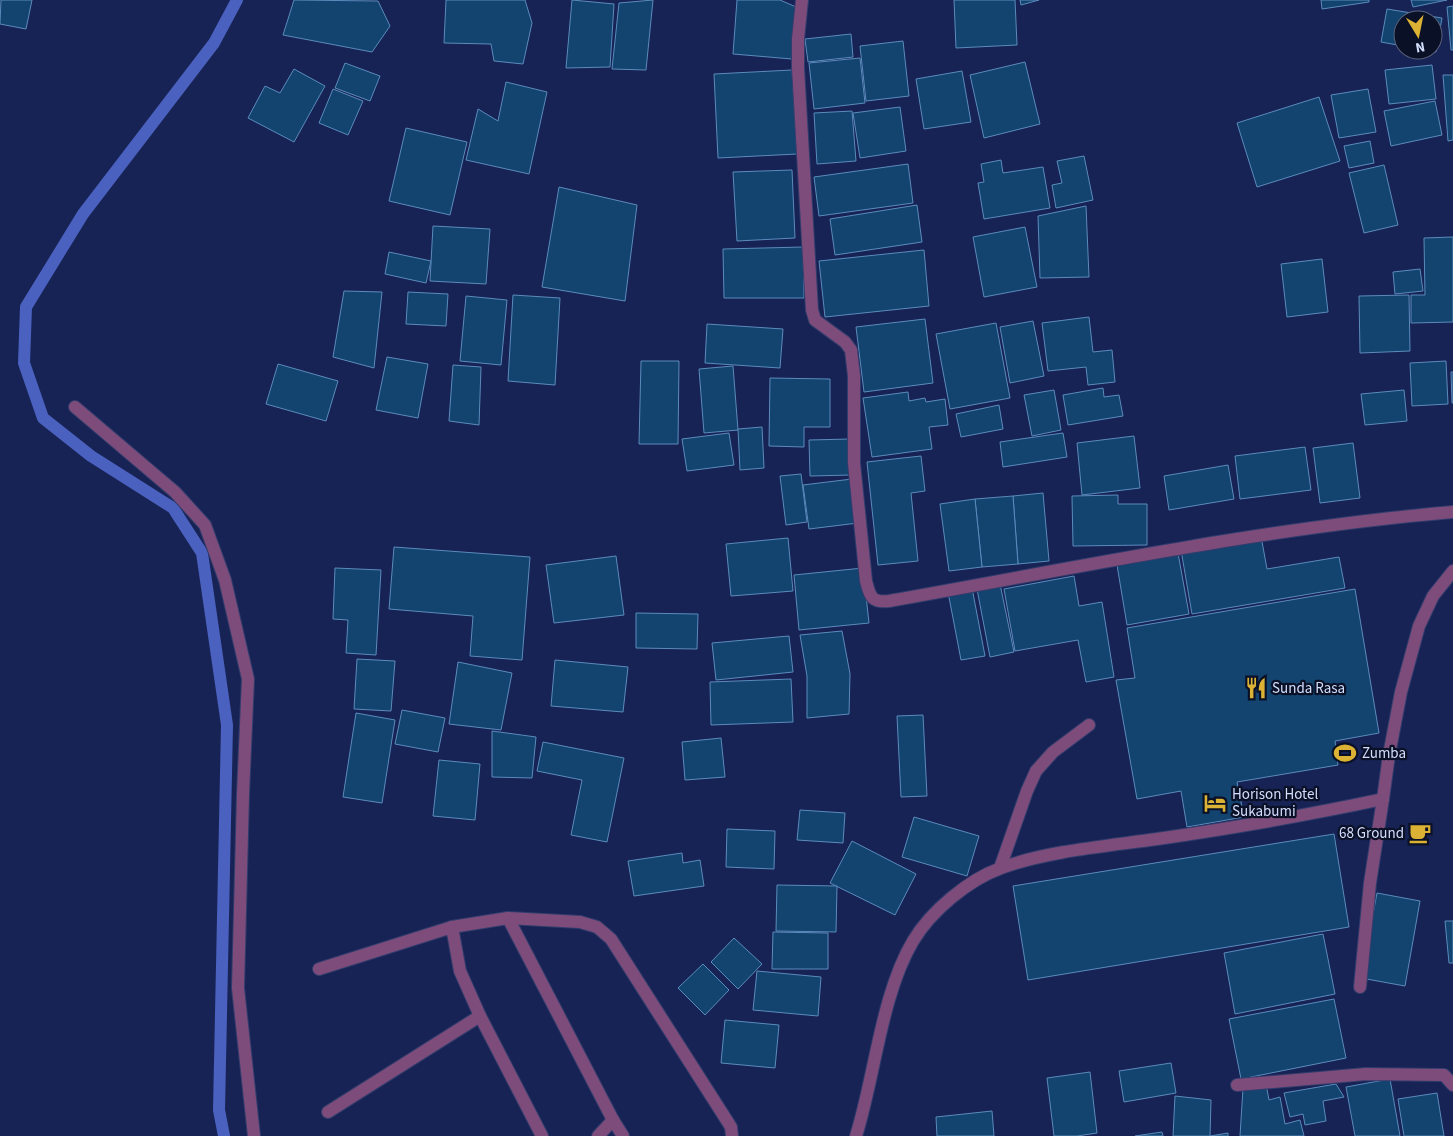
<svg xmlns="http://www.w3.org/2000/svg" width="1453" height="1136" viewBox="0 0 1453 1136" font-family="'Source Sans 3',sans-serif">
  <rect width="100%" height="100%" fill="#182355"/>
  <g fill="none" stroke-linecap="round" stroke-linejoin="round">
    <polyline stroke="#4a61bf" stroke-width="12" points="224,1136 219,1110 227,725 202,553 173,508 91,456 43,418 24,363 26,307 83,214 214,43 237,0"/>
  </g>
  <g fill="#13436f" stroke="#5b8bbc">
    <polygon points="1,0 32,0 26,29 0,24"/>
    <polygon points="294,0 378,1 390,26 372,52 283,35"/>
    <polygon points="446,0 525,0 532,23 523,64 494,61 491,44 444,43"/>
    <polygon points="572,0 614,4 610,67 566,68"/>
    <polygon points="653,0 646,70 612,69 619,3"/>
    <polygon points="737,0 780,0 796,7 792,59 733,54"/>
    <polygon points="954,0 1015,0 1017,45 956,48"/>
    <polygon points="1020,0 1039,0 1021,5"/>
    <polygon points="1321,0 1369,0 1369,2 1322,9"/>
    <polygon points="1411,0 1447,0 1413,7"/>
    <polygon points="1453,6 1453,50 1451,50 1447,7"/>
    <polygon points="1387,9 1442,18 1436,52 1425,50 1433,50 1433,20 1403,20 1403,46 1381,42"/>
    <polygon points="851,34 853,57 808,62 805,39"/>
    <polygon points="903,41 909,96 866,101 860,46"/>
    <polygon points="860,58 865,103 814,109 809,63"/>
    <polygon points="1025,62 1040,124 984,138 970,75"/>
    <polygon points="345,63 380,76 370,101 335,88"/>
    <polygon points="1432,65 1436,99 1389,104 1385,70"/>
    <polygon points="294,69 325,86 294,142 248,118 265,86 280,93"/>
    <polygon points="792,70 797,154 718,158 714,74"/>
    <polygon points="962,71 971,122 924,129 916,79"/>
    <polygon points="1443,75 1453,75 1453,140 1448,141"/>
    <polygon points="506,82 547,92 529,174 466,160 478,109 498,121"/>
    <polygon points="333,89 363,101 348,135 319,123"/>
    <polygon points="1368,89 1376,132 1339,138 1331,95"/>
    <polygon points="1319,97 1340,161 1257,187 1237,123"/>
    <polygon points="1435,101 1442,135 1391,146 1384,111"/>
    <polygon points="900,107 906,151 860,158 853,113"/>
    <polygon points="852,111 856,161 817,164 814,113"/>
    <polygon points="406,128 467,142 450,215 389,201"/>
    <polygon points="1370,141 1374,163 1349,168 1344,146"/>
    <polygon points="1084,156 1093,200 1056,208 1052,185 1062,183 1057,161"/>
    <polygon points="1001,160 1003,173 1043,167 1050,208 984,219 978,183 984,182 981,164"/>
    <polygon points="908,164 913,203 819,216 814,177"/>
    <polygon points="1384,165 1398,225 1364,233 1349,173"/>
    <polygon points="792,170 795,238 737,241 733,172"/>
    <polygon points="559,187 637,205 625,301 542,287"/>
    <polygon points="917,205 922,242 835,255 830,219"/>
    <polygon points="1086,206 1089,277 1040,278 1038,216"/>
    <polygon points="433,226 490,229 486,284 430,281"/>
    <polygon points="1025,227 1037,287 984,297 973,237"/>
    <polygon points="1453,237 1453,322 1411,323 1411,295 1425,295 1424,238"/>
    <polygon points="803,247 804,298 724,298 723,249"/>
    <polygon points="924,250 929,306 825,317 819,261"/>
    <polygon points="389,252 431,261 426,283 385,274"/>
    <polygon points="1322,259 1328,312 1287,317 1281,264"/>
    <polygon points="1420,269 1423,291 1395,294 1393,272"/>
    <polygon points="344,291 382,292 374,368 333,357"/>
    <polygon points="408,292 448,294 446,326 406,324"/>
    <polygon points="513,295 560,298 555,385 508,381"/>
    <polygon points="1409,295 1410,351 1360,353 1359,296"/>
    <polygon points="466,296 507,300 501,365 460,361"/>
    <polygon points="1089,317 1093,352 1112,350 1115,382 1088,385 1086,367 1048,371 1042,323"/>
    <polygon points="925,319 933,383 864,392 856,327"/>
    <polygon points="1033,321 1044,376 1010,383 1000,327"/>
    <polygon points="996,323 1010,398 950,409 936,334"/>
    <polygon points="707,324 783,329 780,368 705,363"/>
    <polygon points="387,357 428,364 418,418 376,410"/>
    <polygon points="641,361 679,361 678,444 639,444"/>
    <polygon points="1446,361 1448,404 1412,406 1410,363"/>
    <polygon points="278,364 338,381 326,421 266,404"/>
    <polygon points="453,365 481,367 479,425 449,421"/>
    <polygon points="733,366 738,430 704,433 699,369"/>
    <polygon points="1451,372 1453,372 1453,403 1452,403"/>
    <polygon points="770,378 830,379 830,427 804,427 804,447 769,446"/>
    <polygon points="1103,388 1104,397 1119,395 1123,416 1068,425 1063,395"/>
    <polygon points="1054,390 1061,430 1032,436 1024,395"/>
    <polygon points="1404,390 1407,421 1365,425 1361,394"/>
    <polygon points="908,392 909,401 925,398 926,402 945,399 948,425 929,427 932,449 872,457 863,398"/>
    <polygon points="999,405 1003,429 961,437 956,414"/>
    <polygon points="762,427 764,468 740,470 738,429"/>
    <polygon points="729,433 734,465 687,471 682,439"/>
    <polygon points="1063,433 1067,457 1003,467 1000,442"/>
    <polygon points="1134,436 1140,488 1082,495 1077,443"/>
    <polygon points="850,439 851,475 810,476 809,440"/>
    <polygon points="1353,443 1360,498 1320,503 1313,448"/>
    <polygon points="1305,447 1311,490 1240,499 1235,456"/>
    <polygon points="921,456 925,491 911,493 918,561 878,565 867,462"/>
    <polygon points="1228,465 1234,499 1169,510 1164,476"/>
    <polygon points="801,474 807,522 786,525 780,476"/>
    <polygon points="852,479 858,523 809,529 803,485"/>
    <polygon points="1043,493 1049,561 1018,564 1013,496"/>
    <polygon points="1118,495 1118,504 1147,504 1147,545 1073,546 1072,496"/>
    <polygon points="1013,496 1018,564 982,567 975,499"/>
    <polygon points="975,499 982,567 949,571 940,504"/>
    <polygon points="1261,536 1267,569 1339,557 1345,588 1192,614 1181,550"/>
    <polygon points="788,538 793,591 731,596 726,544"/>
    <polygon points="394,547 530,557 522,660 470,656 473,616 389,609"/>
    <polygon points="1178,553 1189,614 1127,625 1117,565"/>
    <polygon points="616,556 624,615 554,623 546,565"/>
    <polygon points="335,568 381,570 376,655 346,653 348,620 333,619"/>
    <polygon points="863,568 869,623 799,630 794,575"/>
    <polygon points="1074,576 1079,606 1102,602 1114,677 1086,682 1078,640 1015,651 1004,589"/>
    <polygon points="1000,584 1014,652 990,657 977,589"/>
    <polygon points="972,588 985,656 961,660 948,592"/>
    <polygon points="1355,589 1379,733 1335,741 1338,765 1237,782 1244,817 1187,827 1181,791 1137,799 1116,680 1135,678 1127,628"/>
    <polygon points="636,613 698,614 697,649 636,648"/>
    <polygon points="842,631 850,674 849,714 807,718 807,676 800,635"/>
    <polygon points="789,636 793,672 716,680 712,643"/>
    <polygon points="357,659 395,661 391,711 354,709"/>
    <polygon points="555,660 628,667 623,712 551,706"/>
    <polygon points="458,662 512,673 501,730 449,724"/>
    <polygon points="791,679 793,722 711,725 710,682"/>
    <polygon points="402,710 445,718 438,752 395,744"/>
    <polygon points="356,713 395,720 382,803 343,797"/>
    <polygon points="923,715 927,796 901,797 897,716"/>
    <polygon points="492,731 536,737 532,778 492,777"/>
    <polygon points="721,738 725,777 685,780 682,742"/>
    <polygon points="543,742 624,758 607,842 571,835 582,780 537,771"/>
    <polygon points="439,760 480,764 475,820 433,816"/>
    <polygon points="800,810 845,813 843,843 797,840"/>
    <polygon points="914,817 979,836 967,876 902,857"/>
    <polygon points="727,829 775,831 774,869 726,867"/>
    <polygon points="1334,834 1349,927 1028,980 1013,886"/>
    <polygon points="852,841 916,874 895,915 830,883"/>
    <polygon points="682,853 683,863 700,860 704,886 634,896 628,861"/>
    <polygon points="777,885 837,886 836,932 776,931"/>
    <polygon points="1377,893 1420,901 1405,986 1361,978"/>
    <polygon points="1445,921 1453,921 1453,963 1449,963"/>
    <polygon points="773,932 828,933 828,969 772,969"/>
    <polygon points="1323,934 1335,994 1235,1014 1224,953"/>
    <polygon points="734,938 762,964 738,989 711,962"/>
    <polygon points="703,964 729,990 705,1015 678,988"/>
    <polygon points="757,971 821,977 818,1016 753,1010"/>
    <polygon points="1334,999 1346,1058 1241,1079 1229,1019"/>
    <polygon points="725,1020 779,1025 775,1068 721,1063"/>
    <polygon points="1171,1063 1176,1093 1124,1102 1119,1071"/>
    <polygon points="1090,1072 1097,1133 1077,1136 1054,1136 1047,1078"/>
    <polygon points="1390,1079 1400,1136 1355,1136 1346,1087"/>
    <polygon points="1266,1084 1269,1100 1280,1097 1285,1124 1300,1120 1304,1136 1240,1136 1243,1088"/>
    <polygon points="1336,1084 1344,1097 1323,1101 1326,1121 1305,1125 1303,1114 1290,1117 1284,1093"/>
    <polygon points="1437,1093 1444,1136 1404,1136 1398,1099"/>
    <polygon points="1175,1096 1211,1100 1210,1136 1228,1133 1228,1136 1173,1136"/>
    <polygon points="992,1111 994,1136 937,1136 936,1117"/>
    <polygon points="1162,1132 1163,1136 1135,1136"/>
  </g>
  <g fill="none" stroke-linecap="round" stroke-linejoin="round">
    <g stroke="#323d6d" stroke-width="14">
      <g id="lane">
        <polyline points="1000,868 1027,791 1036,771 1053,752 1089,725"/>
        <polyline points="508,918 613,1120 623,1136"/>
        <polyline points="452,927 508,918 580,922 597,927 611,939 731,1127 732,1136"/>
        <polyline points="319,969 452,927 460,971 480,1016 542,1136"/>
        <polyline points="328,1112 480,1016"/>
        <polyline points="598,1136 613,1120"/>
      </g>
    </g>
    <g stroke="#323d6d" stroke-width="14">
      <g id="street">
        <path d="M802,0l-4,39v29l14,242 3,10 30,22 6,8 3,26v87l12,118c4,15 5,22 23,20 187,-33 374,-73 564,-89"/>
        <polyline points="75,407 175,492 205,525 225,580 248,679 243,794 238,988 254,1136"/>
        <polyline points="1360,987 1370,883 1383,799"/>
        <polyline points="1237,1085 1366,1074 1444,1075 1453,1085"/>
        <path d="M856,1136c19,-60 25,-141 57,-195 18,-30 55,-61 88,-73 46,-17 107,-22 156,-29 76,-11 151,-24 226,-40l6,-44 12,-63 18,-66 14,-30 20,-25"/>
      </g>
    </g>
    <use href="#lane" stroke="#7e4c7a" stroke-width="12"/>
    <use href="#street" stroke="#7e4c7a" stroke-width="12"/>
  </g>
  <defs>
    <g id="restaurant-bare" transform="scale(1.725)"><path d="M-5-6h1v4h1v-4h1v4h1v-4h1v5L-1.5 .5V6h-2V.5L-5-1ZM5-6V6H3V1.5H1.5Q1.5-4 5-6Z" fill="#dbb233" stroke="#0a1025" stroke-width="2.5" paint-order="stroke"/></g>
    <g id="stadium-bare" transform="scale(1.725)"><path d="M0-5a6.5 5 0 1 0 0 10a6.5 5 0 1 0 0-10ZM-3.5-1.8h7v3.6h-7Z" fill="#dbb233" stroke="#0a1025" stroke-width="2.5" paint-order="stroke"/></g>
    <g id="hotel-bare" transform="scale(1.725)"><path d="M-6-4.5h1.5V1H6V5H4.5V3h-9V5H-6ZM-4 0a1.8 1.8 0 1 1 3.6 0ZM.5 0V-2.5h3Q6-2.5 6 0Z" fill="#dbb233" stroke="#0a1025" stroke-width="2.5" paint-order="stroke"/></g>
    <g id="cafe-bare" transform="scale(1.725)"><path d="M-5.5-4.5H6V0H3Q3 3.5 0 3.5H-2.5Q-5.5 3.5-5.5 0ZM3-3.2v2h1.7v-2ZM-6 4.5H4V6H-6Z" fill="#dbb233" stroke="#0a1025" stroke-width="2.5" paint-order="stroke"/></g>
  </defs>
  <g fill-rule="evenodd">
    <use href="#restaurant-bare" x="1256" y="688"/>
    <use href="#stadium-bare" x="1345" y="753"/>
    <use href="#hotel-bare" x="1215" y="803"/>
    <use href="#cafe-bare" x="1420" y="833"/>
  </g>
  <g text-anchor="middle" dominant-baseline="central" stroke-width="4.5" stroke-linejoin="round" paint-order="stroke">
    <g font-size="15" fill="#d3defe" stroke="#0a1025" text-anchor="start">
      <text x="1272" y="688">Sunda Rasa</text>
      <text x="1362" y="753">Zumba</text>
      <text x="1232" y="794">Horison Hotel<tspan x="1232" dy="17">Sukabumi</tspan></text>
      <text x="1404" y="833" text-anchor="end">68 Ground</text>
    </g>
  </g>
  <g transform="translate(1418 35) rotate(170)"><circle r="24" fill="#0a1025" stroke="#5a627c"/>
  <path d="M0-4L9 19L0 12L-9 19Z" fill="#dbb233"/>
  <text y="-8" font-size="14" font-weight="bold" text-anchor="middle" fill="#d3defe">N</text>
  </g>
</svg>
